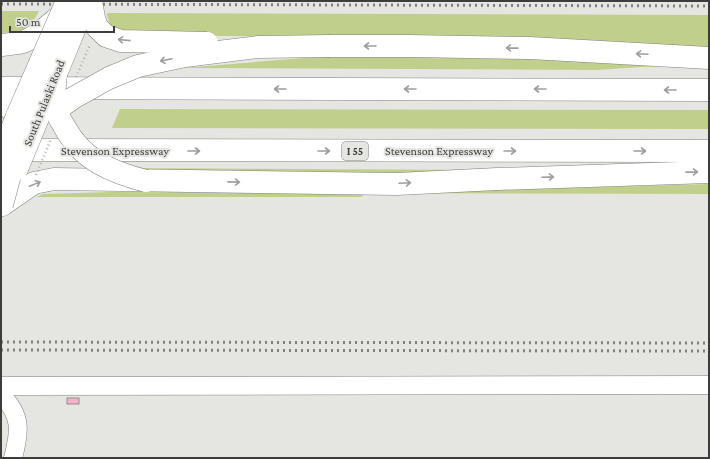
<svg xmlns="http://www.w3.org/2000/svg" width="710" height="459" viewBox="0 0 710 459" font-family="'Crimson Pro',serif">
  <rect width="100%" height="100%" fill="#e5e6e2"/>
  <g fill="#c1cf8d">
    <path d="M1,11h38c-9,19 -18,21 -38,22z"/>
    <path d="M107,13l602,2v34l-214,-13h-17l-11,2 -345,-3c-9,-6 -14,-11 -15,-22z"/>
    <polygon points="327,56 530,58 672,65 596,70 183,68"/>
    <polygon points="120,109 709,110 709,129 112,128"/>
    <polygon points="120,168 491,170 448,173 235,176"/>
    <polygon points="709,184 709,194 366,193 361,197 36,197 44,194 112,192 366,193"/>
  </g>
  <rect fill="#fbb0c9" stroke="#908c8d" x="67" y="398" width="12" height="6"/>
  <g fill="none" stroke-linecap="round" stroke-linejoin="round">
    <g stroke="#81817e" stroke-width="19">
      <g id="minor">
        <polyline points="1,386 709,385"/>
        <path d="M1,395c21,20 19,37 12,63"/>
      </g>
    </g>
    <g stroke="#81817e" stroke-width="23">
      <g id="highway">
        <path d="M1,45c7,-1 15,-1 22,-3 15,-6 26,-17 38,-27"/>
        <polyline points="330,46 409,46 530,48 709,58"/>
        <polyline points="1,88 709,90"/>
        <polyline points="1,98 17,116 18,135"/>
        <polyline points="6,150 709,151"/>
        <polyline points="2,205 34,183 54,179 397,184 497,179 709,172"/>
      </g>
    </g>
    <use href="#minor" stroke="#fff" stroke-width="18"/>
    <use href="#highway" stroke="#fff" stroke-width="22"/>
    <g stroke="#80807e" stroke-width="3" stroke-dasharray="2 4" stroke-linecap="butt">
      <polyline points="1,4 709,6"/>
      <polyline points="1,342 709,343"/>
      <polyline points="1,350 709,351"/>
    </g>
    <g stroke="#81817e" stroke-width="23" stroke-linecap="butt">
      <g id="major-bridge">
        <polyline points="1,157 17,116 67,1"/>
        <polyline points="17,169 86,1"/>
      </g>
    </g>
    <g stroke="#81817e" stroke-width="23" stroke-linecap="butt">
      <g id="highway-bridge">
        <polyline points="91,1 94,18 97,27 106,36 121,41 207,43"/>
        <path d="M56,73c-1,12 -3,25 0,37 1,5 5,11 8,16 18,34 47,46 82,55"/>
        <polyline points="56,110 73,98 109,78 138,66 185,56 258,47 330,46"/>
        <polyline points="17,116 56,73"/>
        <polyline points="2,205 18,145"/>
      </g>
    </g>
    <g stroke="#b0b1ae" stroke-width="2.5" stroke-dasharray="1 3" stroke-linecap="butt">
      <polyline points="76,77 90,45"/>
      <polyline points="36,175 51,139"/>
    </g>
    <use href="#major-bridge" stroke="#fff" stroke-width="22"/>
    <use href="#highway-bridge" stroke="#fff" stroke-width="22"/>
  </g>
  <defs><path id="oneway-shaft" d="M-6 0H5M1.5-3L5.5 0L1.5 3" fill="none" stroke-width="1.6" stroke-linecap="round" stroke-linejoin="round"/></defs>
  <g stroke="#9e9e9d">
    <use href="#oneway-shaft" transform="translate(124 40) rotate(-174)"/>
    <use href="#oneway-shaft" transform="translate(370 46) rotate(180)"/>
    <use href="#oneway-shaft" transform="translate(512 48) rotate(-179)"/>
    <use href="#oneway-shaft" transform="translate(642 54) rotate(-177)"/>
    <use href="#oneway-shaft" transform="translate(166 60) rotate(168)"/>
    <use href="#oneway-shaft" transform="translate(280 89) rotate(-180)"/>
    <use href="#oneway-shaft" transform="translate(410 89) rotate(-180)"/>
    <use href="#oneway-shaft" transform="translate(540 89) rotate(-180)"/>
    <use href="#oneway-shaft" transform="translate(670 90) rotate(-180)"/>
    <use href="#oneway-shaft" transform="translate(194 151)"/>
    <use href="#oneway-shaft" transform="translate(324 151)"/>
    <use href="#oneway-shaft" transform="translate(510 151)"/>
    <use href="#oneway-shaft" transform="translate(640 151)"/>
    <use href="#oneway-shaft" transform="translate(692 172) rotate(-1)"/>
    <use href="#oneway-shaft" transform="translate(548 177) rotate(-2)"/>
    <use href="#oneway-shaft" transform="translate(234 182) rotate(1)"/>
    <use href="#oneway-shaft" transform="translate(405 183) rotate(-3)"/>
    <use href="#oneway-shaft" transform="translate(35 184) rotate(-22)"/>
  </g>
  <g text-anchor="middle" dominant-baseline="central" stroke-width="4" stroke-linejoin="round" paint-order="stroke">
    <rect fill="#e5e6e2" stroke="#6f6f6d" stroke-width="1" x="342" y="142" width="26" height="18" rx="3"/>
    <g font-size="11" font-weight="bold" fill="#3c3c3b">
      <text x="355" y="151">I 55</text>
    </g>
    <g font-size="12" fill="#3c3c3b" stroke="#e5e6e2">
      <text transform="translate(44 103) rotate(-68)">South Pulaski Road</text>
      <text x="115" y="151">Stevenson Expressway</text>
      <text x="439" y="151">Stevenson Expressway</text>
    </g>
  </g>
  <rect width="710" height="459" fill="none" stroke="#3c3c3b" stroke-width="4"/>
  <path d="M10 26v6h104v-6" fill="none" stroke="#3c3c3b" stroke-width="2"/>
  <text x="16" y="26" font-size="12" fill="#3c3c3b" stroke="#e5e6e2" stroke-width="3" paint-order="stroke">50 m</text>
</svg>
